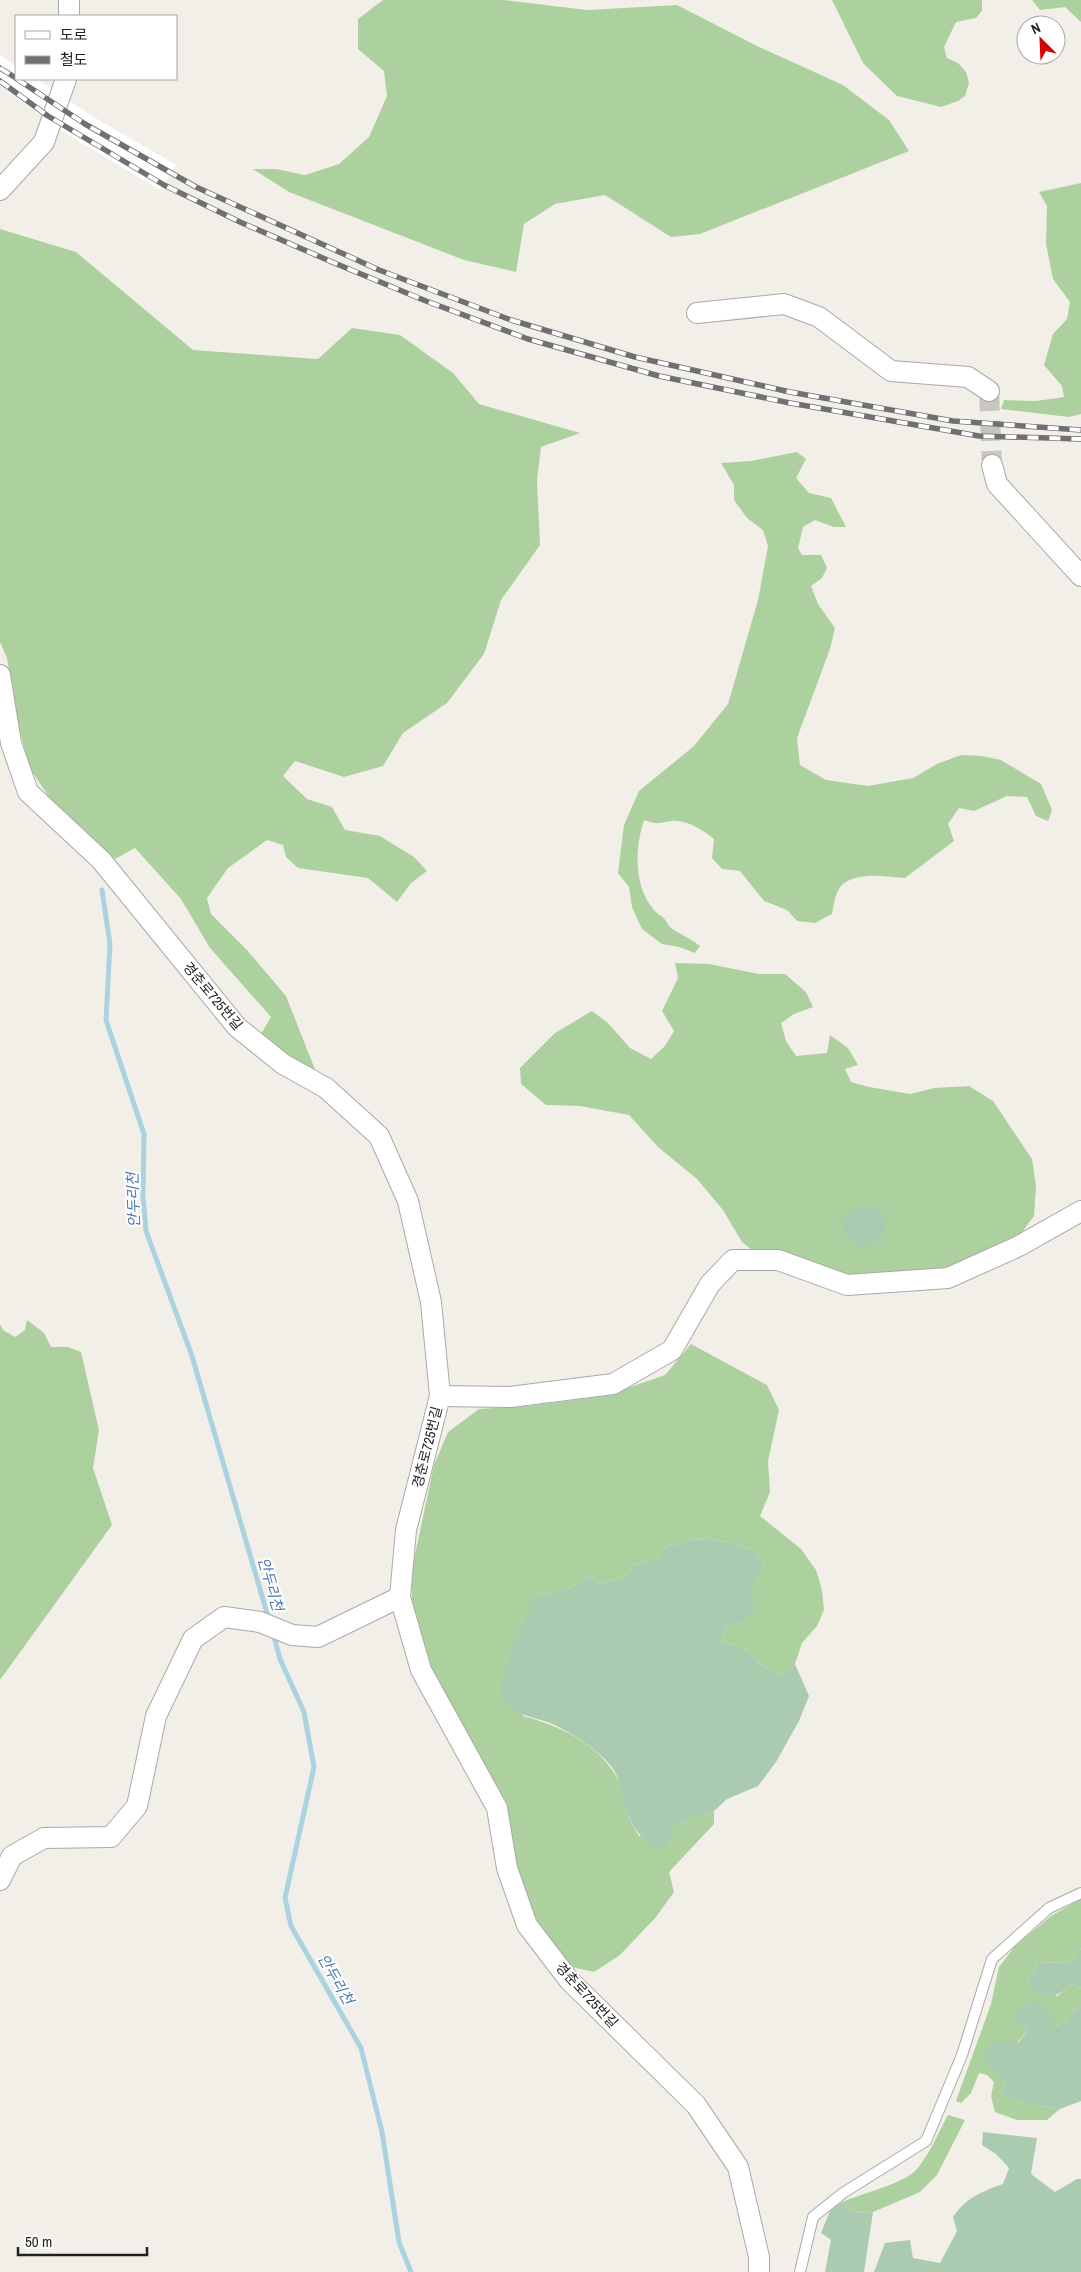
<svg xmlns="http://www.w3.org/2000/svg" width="1081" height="2272" viewBox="0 0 1081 2272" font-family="'Archivo Narrow','Noto Sans KR',sans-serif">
  <rect width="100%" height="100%" fill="#f2efe9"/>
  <g fill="#add19e">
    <polygon points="383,0 503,0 587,10 677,5 759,47 843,85 889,120 909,151 700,234 671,237 605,195 555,204 524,224 516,272 464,260 289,192 253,169 276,169 305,175 339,164 369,137 387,96 384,71 358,49 358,19"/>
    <polygon points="832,0 982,0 982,11 976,18 956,22 944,47 947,58 958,63 966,72 969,83 965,96 958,101 941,107 897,96 863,63"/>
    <polygon points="1032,0 1081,0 1081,22 1065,7 1040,10"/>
    <polygon points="1081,183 1081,414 1069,417 1001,409 1004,400 1036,401 1064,397 1062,386 1044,365 1053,334 1067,319 1070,302 1053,279 1046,244 1047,206 1039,192"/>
    <polygon points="0,229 76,252 193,350 318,359 352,328 400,335 453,373 479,404 580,433 541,447 537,480 540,545 501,600 484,654 447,703 403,733 383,766 344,777 295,761 283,776 307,799 332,807 345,830 380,836 414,857 427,871 411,883 397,902 368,878 298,868 286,857 283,845 267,840 228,868 207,898 211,914 247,950 286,996 316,1072 303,1068 261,1034 271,1017 210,948 181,899 135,848 115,859 51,800 29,767 18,723 7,658 0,642"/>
    <path d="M797,452l9,7 -10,19 13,15 22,5 15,29h-12l-19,-7 -12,7 -5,21 4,7h19l6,13 -5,10 -11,8 7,18 17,24 -5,21 -33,89 3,27 26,15 42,6 45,-8 24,-14 24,-9 21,1 19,4 40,24 11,26 -4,11 -12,-5 -9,-19 -20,-1 -33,15 -15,-3 -11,16 6,17 -49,37c-19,-1 -45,-7 -62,6 -8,6 -9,21 -11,30l-17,9 -18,-2 -10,-11 -23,-9 -24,-30 -18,-2 -10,-11 2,-19c-11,-9 -28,-20 -43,-18 -13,2 -13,4 -27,-1 -9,28 -11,66 10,90 2,3 6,5 9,7 3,3 4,7 7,10 9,7 20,11 30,19l-5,7 -16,-6 -17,-3 -20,-15 -10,-22 -3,-20 -11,-14 6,-48 15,-34 55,-45 34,-42 30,-104 10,-54 -5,-16 -16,-12 -13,-18v-15l-13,-22 30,-2z"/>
    <polygon points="675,963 709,964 759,974 785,974 806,992 813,1007 794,1014 781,1023 786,1041 796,1056 827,1053 830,1035 848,1048 858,1065 845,1069 851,1082 869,1087 910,1094 934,1088 969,1086 993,1101 1032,1159 1036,1186 1034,1216 1019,1236 975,1259 930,1271 855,1280 753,1251 742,1242 723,1210 697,1179 658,1147 629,1115 580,1106 546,1105 521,1084 520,1068 555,1033 592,1011 608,1023 630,1048 651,1059 665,1046 674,1031 662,1011 678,978"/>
    <polygon points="27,1320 44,1333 51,1347 68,1347 81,1352 99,1430 93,1468 112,1525 0,1680 0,1324 3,1330 15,1337 25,1330"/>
    <path d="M691,1344l76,41 12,25 -11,51 2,31 -10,24 41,33 15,21 6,20 2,20 -7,16 -15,17 -7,21 -14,12 -20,-11 -14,-15 -26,-9 4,-14 17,-4 9,-31 13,-28 -8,-12 -23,-10 -38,-3 -29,8 -8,11 -24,7 -12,14 -22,5 -12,-8 -17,12 -36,9 -12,29v90c40,11 79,29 98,69 3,8 3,18 6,27 2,8 8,16 12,24l31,-5 7,-7 37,-13v13l-45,48 5,20 -18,25 -36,38 -26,17 -27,-6 -21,-29 -23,-38 -88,-218 -23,-74v-38l22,-104 14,-33 31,-23 49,-3 76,-10 61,-21z"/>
    <polygon points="1081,1899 1081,1948 1073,1960 1062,1963 1038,1962 1027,1982 1057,1996 1072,1984 1081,1988 1081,2006 1073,2011 1066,2023 1055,2025 1014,2020 1028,2029 1018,2042 994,2042 1006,2080 1001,2094 1027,2104 1060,2109 1047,2120 1017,2120 995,2112 991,2096 994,2082 987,2075 979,2073 971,2093 961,2103 956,2101 991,2004 999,1967 1015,1946 1051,1916"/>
    <path d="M948,2115l17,5 -28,55 -17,17 -47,20 -20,1 -11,-11c18,-8 64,-19 75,-33 13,-15 21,-36 31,-54z"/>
  </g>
  <g fill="#aacbaf">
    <path d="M873,1205l13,11c0,23 -6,29 -29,32 -12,-9 -16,-18 -14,-32l15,-10z"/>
    <path d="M695,1539l38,3 23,10 8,12 -13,28 4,15 -13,16 -17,4 -4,14 26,9 14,15 20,11 14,-12 14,32 -10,25 -23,41 -18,24 -31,13 -13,12 -37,13 -7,7 -2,17h-15c-11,-10 -19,-19 -25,-33 -7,-16 -5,-35 -18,-50 -14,-17 -36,-30 -55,-40 -16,-8 -50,-9 -54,-31 -4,-19 25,-76 33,-97l37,-9 17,-12 12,8 22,-5 12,-14 24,-7 8,-11z"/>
    <path d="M1081,1948v40l-9,-4c-17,14 -19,14 -40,8l-5,-10 11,-20 24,1 11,-3z"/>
    <polygon points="1029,2002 1047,2005 1055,2025 1066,2023 1073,2011 1081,2006 1081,2101 1060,2109 1027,2104 1001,2094 1006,2080 983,2062 988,2049 994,2042 1019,2042 1028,2029 1013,2020 1017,2010"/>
    <path d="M983,2132l54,6 -6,36 24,18 22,-13h4v93h-207l11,-29 25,-3 3,18 27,5 17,-32 -4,-14c13,-19 29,-26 50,-33l6,-16 -13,-14 -14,-9z"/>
    <polygon points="842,2202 853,2213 873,2212 864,2272 825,2272 831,2240 821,2233 830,2211"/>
  </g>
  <polygon fill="#fff" points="0,55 16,66 16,79 36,79 97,119 176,165 160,190 70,136 0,86"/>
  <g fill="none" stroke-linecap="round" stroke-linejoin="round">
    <g stroke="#aad3df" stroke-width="5">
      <polyline points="102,890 110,944 106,1020 144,1134 143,1196 146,1231 192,1356 269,1620"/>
      <polyline points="273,1633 280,1659 304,1712 314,1767 285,1898 291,1926 361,2048 382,2132 399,2242 411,2272"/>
    </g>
    <polyline stroke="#c8c6c1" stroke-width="20" stroke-dasharray="20 10" stroke-linecap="butt" points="989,391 992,465"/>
    <g stroke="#a9a9a9" stroke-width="12">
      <polyline id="lane" points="800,2272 813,2217 843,2193 926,2141 962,2055 992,1959 1049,1908 1081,1893"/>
    </g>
    <g stroke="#a9a9a9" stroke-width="22">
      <g id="street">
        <polyline points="69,16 69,0"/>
        <polyline points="0,190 44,142 66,79"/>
        <polyline points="697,313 784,304 819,317 891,371 968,377 989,391"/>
        <polyline points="992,465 997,484 1081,576"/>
        <polyline points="0,675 11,743 28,792 101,860 237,1027 283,1064 326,1088 379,1136 408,1201 431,1302 440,1396 406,1530 400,1597 421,1670 497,1808 507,1868 527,1925 569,1980 696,2105 738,2167 759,2257 759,2272"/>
        <polyline points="440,1396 510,1397 613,1384 672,1350 710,1284 733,1260 778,1260 847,1285 948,1278 1019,1246 1081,1211"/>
        <polyline points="0,1880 12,1856 44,1838 111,1837 137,1806 156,1716 193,1639 224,1617 260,1622 292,1635 318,1637 400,1597"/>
      </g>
    </g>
    <use href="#lane" stroke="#fff" stroke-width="10"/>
    <use href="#street" stroke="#fff" stroke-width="20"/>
    <g stroke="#707070" stroke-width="5.5">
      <g id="rail">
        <polyline points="0,68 16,78"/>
        <polyline points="17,79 85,124 196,187 379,270 511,320 635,357 790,392 953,421 1081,430"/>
        <polyline points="0,81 48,116 164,185 240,222 332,262 426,301 528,339 659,376 790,403 979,436 1081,439"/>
      </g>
    </g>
    <use href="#rail" stroke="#fff" stroke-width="4" stroke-dasharray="11" stroke-linecap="butt"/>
  </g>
  <g text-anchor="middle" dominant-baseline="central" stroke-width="4" stroke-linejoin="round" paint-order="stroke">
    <g font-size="14" fill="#222" stroke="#fff">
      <text transform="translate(213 996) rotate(50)">경춘로725번길</text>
      <text transform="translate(427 1447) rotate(-76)">경춘로725번길</text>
      <text transform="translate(587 1995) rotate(47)">경춘로725번길</text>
    </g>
    <g font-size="15" font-style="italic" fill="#4a7aab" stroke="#fff">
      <text transform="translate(133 1200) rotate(-92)">안두리천</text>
      <text transform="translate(271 1584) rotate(74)">안두리천</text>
      <text transform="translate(336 1979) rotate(60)">안두리천</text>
    </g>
  </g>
  <rect x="15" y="15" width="162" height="65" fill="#ffffff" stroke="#a7a7a7"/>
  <rect x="25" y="31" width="25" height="8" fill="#ffffff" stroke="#a7a7a7"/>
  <text x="60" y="40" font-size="15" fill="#222222">도로</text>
  <rect x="25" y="56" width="25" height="8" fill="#707070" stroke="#a7a7a7"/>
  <text x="60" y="65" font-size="15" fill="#222222">철도</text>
  <g transform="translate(1041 40) rotate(336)"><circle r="24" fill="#ffffff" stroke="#a7a7a7"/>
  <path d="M0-4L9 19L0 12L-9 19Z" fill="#d40000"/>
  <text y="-8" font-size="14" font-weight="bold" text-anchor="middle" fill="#222222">N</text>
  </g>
  <path d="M18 2247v8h129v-8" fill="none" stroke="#222222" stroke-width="2.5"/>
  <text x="25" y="2247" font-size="15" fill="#222222" stroke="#ffffff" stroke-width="4" paint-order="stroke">50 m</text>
</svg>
